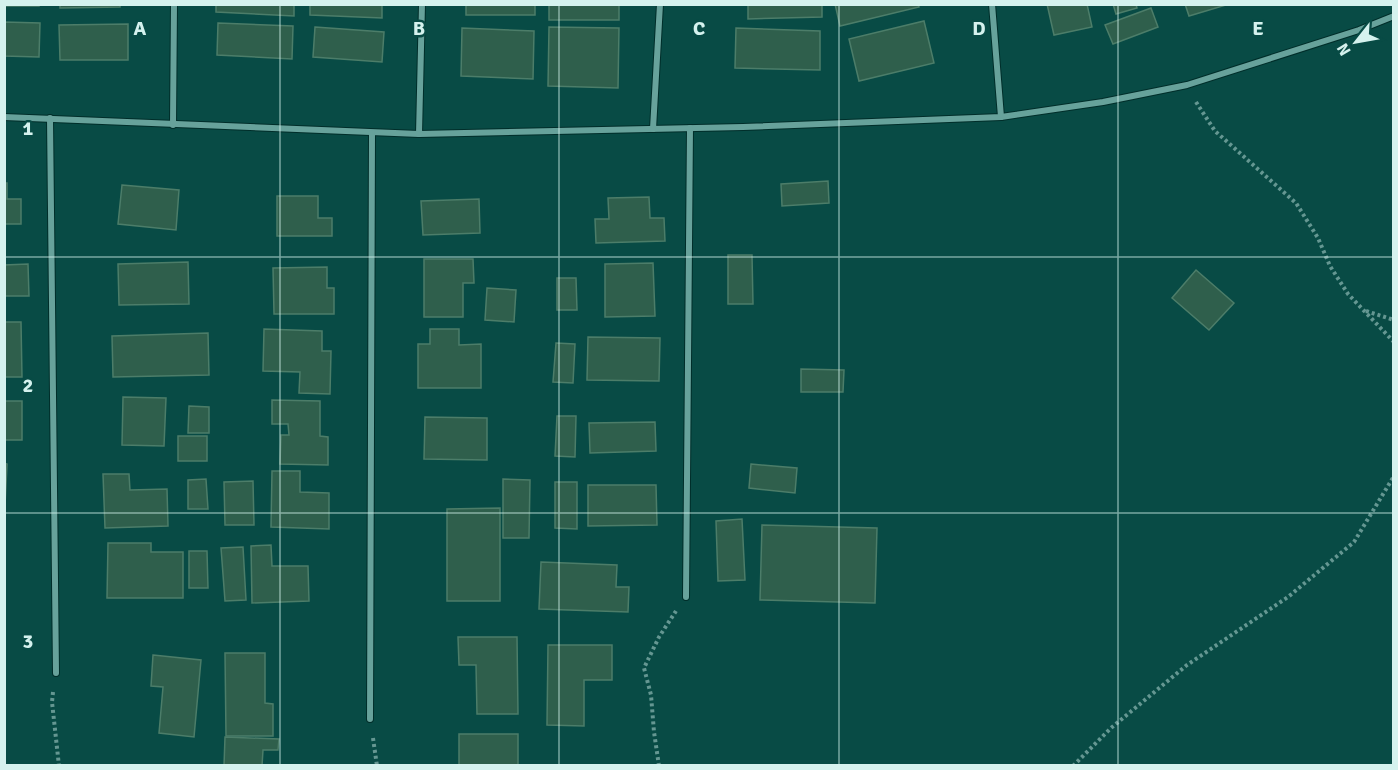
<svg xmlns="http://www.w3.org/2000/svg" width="1398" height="770" viewBox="0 0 1398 770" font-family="Signika,sans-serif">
  <rect width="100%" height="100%" fill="#084b45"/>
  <g fill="#2f5f4c" stroke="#4c7d69" stroke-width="1.5">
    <rect x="4" y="4" width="35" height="2"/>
    <polygon points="60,4 120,4 120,7 60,8"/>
    <polygon points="216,4 294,4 294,16 216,12"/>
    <polygon points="310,4 382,4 382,18 310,15"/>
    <rect x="466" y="4" width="69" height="11"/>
    <rect x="549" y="4" width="70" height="16"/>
    <polygon points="748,4 822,4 822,17 748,19"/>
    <polygon points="835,4 918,4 919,7 840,26"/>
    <polygon points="1047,4 1087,4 1092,27 1054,35"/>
    <polygon points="1113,4 1136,4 1137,8 1116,14"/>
    <polygon points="1185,4 1226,4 1226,5 1189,16"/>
    <polygon points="1151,8 1158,27 1113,44 1105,25"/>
    <polygon points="924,21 934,63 859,81 849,39"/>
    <polygon points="4,22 40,23 39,57 4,56"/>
    <polygon points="218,23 293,26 292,59 217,55"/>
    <polygon points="128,24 128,60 60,60 59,25"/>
    <polygon points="315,27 384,32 382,62 313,57"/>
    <polygon points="549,27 619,28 618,88 548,86"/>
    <polygon points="462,28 534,31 533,79 461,76"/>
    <polygon points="736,28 820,31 820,70 735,68"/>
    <polygon points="828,181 829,203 782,206 781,184"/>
    <polygon points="4,183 7,183 7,199 21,199 21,224 4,224"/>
    <polygon points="122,185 179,190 176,230 118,224"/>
    <polygon points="277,196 318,196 318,218 332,218 332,236 277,236"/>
    <polygon points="649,197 650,218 664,218 665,241 596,243 595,219 609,219 608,198"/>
    <polygon points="479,199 480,233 423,235 421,201"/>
    <polygon points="728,255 752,255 753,304 728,304"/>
    <polygon points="424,259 473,259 474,283 463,283 463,317 424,317"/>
    <polygon points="188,262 189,304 119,305 118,264"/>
    <polygon points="653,263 655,316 605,317 605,264"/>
    <polygon points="28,264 29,296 4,296 4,265"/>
    <polygon points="327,267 327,288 334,288 334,314 274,314 273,268"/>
    <polygon points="1196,270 1234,303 1209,330 1172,298"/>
    <polygon points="557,278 576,278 577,310 557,310"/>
    <polygon points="487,288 516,290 514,322 485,320"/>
    <polygon points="4,322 21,322 22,377 4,377"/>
    <polygon points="264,329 322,331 322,351 331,351 330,394 299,393 300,372 263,371"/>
    <polygon points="430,329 459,329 459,345 481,344 481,388 418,388 418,344 430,344"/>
    <polygon points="208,333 209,375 113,377 112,336"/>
    <polygon points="588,337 660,338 659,381 587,380"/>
    <polygon points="556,343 575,344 573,383 553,382"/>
    <polygon points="801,369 844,370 843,392 801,392"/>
    <polygon points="123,397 166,398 164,446 122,445"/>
    <polygon points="272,400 320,401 320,436 328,437 328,465 280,464 281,435 289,435 288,424 272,424"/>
    <rect x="4" y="401" width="18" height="39"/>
    <polygon points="189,406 209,407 209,433 188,433"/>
    <polygon points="557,416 576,416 575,457 555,456"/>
    <polygon points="425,417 487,418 487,460 424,459"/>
    <polygon points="655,422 656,451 590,453 589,423"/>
    <rect x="178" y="436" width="29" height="25"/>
    <polygon points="4,463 7,464 4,526"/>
    <polygon points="751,464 797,468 795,493 749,488"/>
    <polygon points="272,471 300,471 300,492 329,493 329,529 271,527"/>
    <polygon points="103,474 129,474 130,490 167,489 168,526 105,528"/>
    <polygon points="206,479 208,509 188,509 188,480"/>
    <polygon points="503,479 530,480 529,538 503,538"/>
    <polygon points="253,481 254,525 225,525 224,482"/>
    <polygon points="555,482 577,482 577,529 555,528"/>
    <polygon points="588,485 656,485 657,525 588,526"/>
    <polygon points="500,508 500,601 447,601 447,509"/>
    <polygon points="742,519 745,580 718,581 716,521"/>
    <polygon points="762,525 877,528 875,603 760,600"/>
    <polygon points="108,543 151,543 151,552 183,552 183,598 107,598"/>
    <polygon points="271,545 272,566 308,566 309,601 252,603 251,546"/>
    <polygon points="243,547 246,600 225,601 221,548"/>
    <polygon points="189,551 207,551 208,588 189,588"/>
    <polygon points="541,562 617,565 616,587 629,587 628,612 539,609"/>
    <polygon points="458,637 517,637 518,714 477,714 476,665 459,665"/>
    <polygon points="548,645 612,645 612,680 584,680 584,726 547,725"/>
    <polygon points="225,653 265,653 265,703 273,704 273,736 226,736"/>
    <polygon points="153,655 201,660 194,737 159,733 163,687 151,686"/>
    <rect x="459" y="734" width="59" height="32"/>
    <polygon points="225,737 279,739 278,750 263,750 262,766 224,766"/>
  </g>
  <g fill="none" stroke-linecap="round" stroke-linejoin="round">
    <g stroke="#002e2a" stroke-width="8">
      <g id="minor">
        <polyline points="992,4 1001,117"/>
        <polyline points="4,117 419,134 743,127 1001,117 1103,102 1187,85 1359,30 1394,16"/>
        <polyline points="50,118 56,673"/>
        <polyline points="173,125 174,4"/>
        <polyline points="653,129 660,4"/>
        <polyline points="419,134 422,4"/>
        <polyline points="686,597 690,128"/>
        <polyline points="370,719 372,133"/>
      </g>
    </g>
    <g stroke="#659792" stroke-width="4" stroke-dasharray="3 3" stroke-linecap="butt">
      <polyline points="1196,102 1215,131 1296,203 1318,238 1330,266 1348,294 1394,342"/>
      <polyline points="1366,311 1394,320"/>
      <polyline points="53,692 52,702 59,766"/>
      <polyline points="373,738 377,766"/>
      <polyline points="659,766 654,732 651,695 644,668 659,637 676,611"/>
      <polyline points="1073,766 1111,728 1187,665 1288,597 1354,542 1394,476"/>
    </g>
    <use href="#minor" stroke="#67a29b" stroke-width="6"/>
  </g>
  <path fill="none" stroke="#d5f2ee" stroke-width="1.5" stroke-opacity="0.55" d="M280,4v762M559,4v762M839,4v762M1118,4v762M4,257h1390M4,513h1390"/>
  <g font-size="20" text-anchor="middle" font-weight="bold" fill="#d5f2ee" stroke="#084b45" stroke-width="5" stroke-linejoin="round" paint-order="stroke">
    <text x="140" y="35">A</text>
    <text x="419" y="35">B</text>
    <text x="699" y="35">C</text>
    <text x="979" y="35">D</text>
    <text x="1258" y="35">E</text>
    <text x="28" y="135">1</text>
    <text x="28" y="392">2</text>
    <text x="28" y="648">3</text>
  </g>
  <rect width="1398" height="770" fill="none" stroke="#d5f2ee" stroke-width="12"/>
  <g transform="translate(1356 42) rotate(239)" stroke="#084b45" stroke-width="4.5" paint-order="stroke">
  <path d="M0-4.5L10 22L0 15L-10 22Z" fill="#d5f2ee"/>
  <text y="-9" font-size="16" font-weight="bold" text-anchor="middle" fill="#d5f2ee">N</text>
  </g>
</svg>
